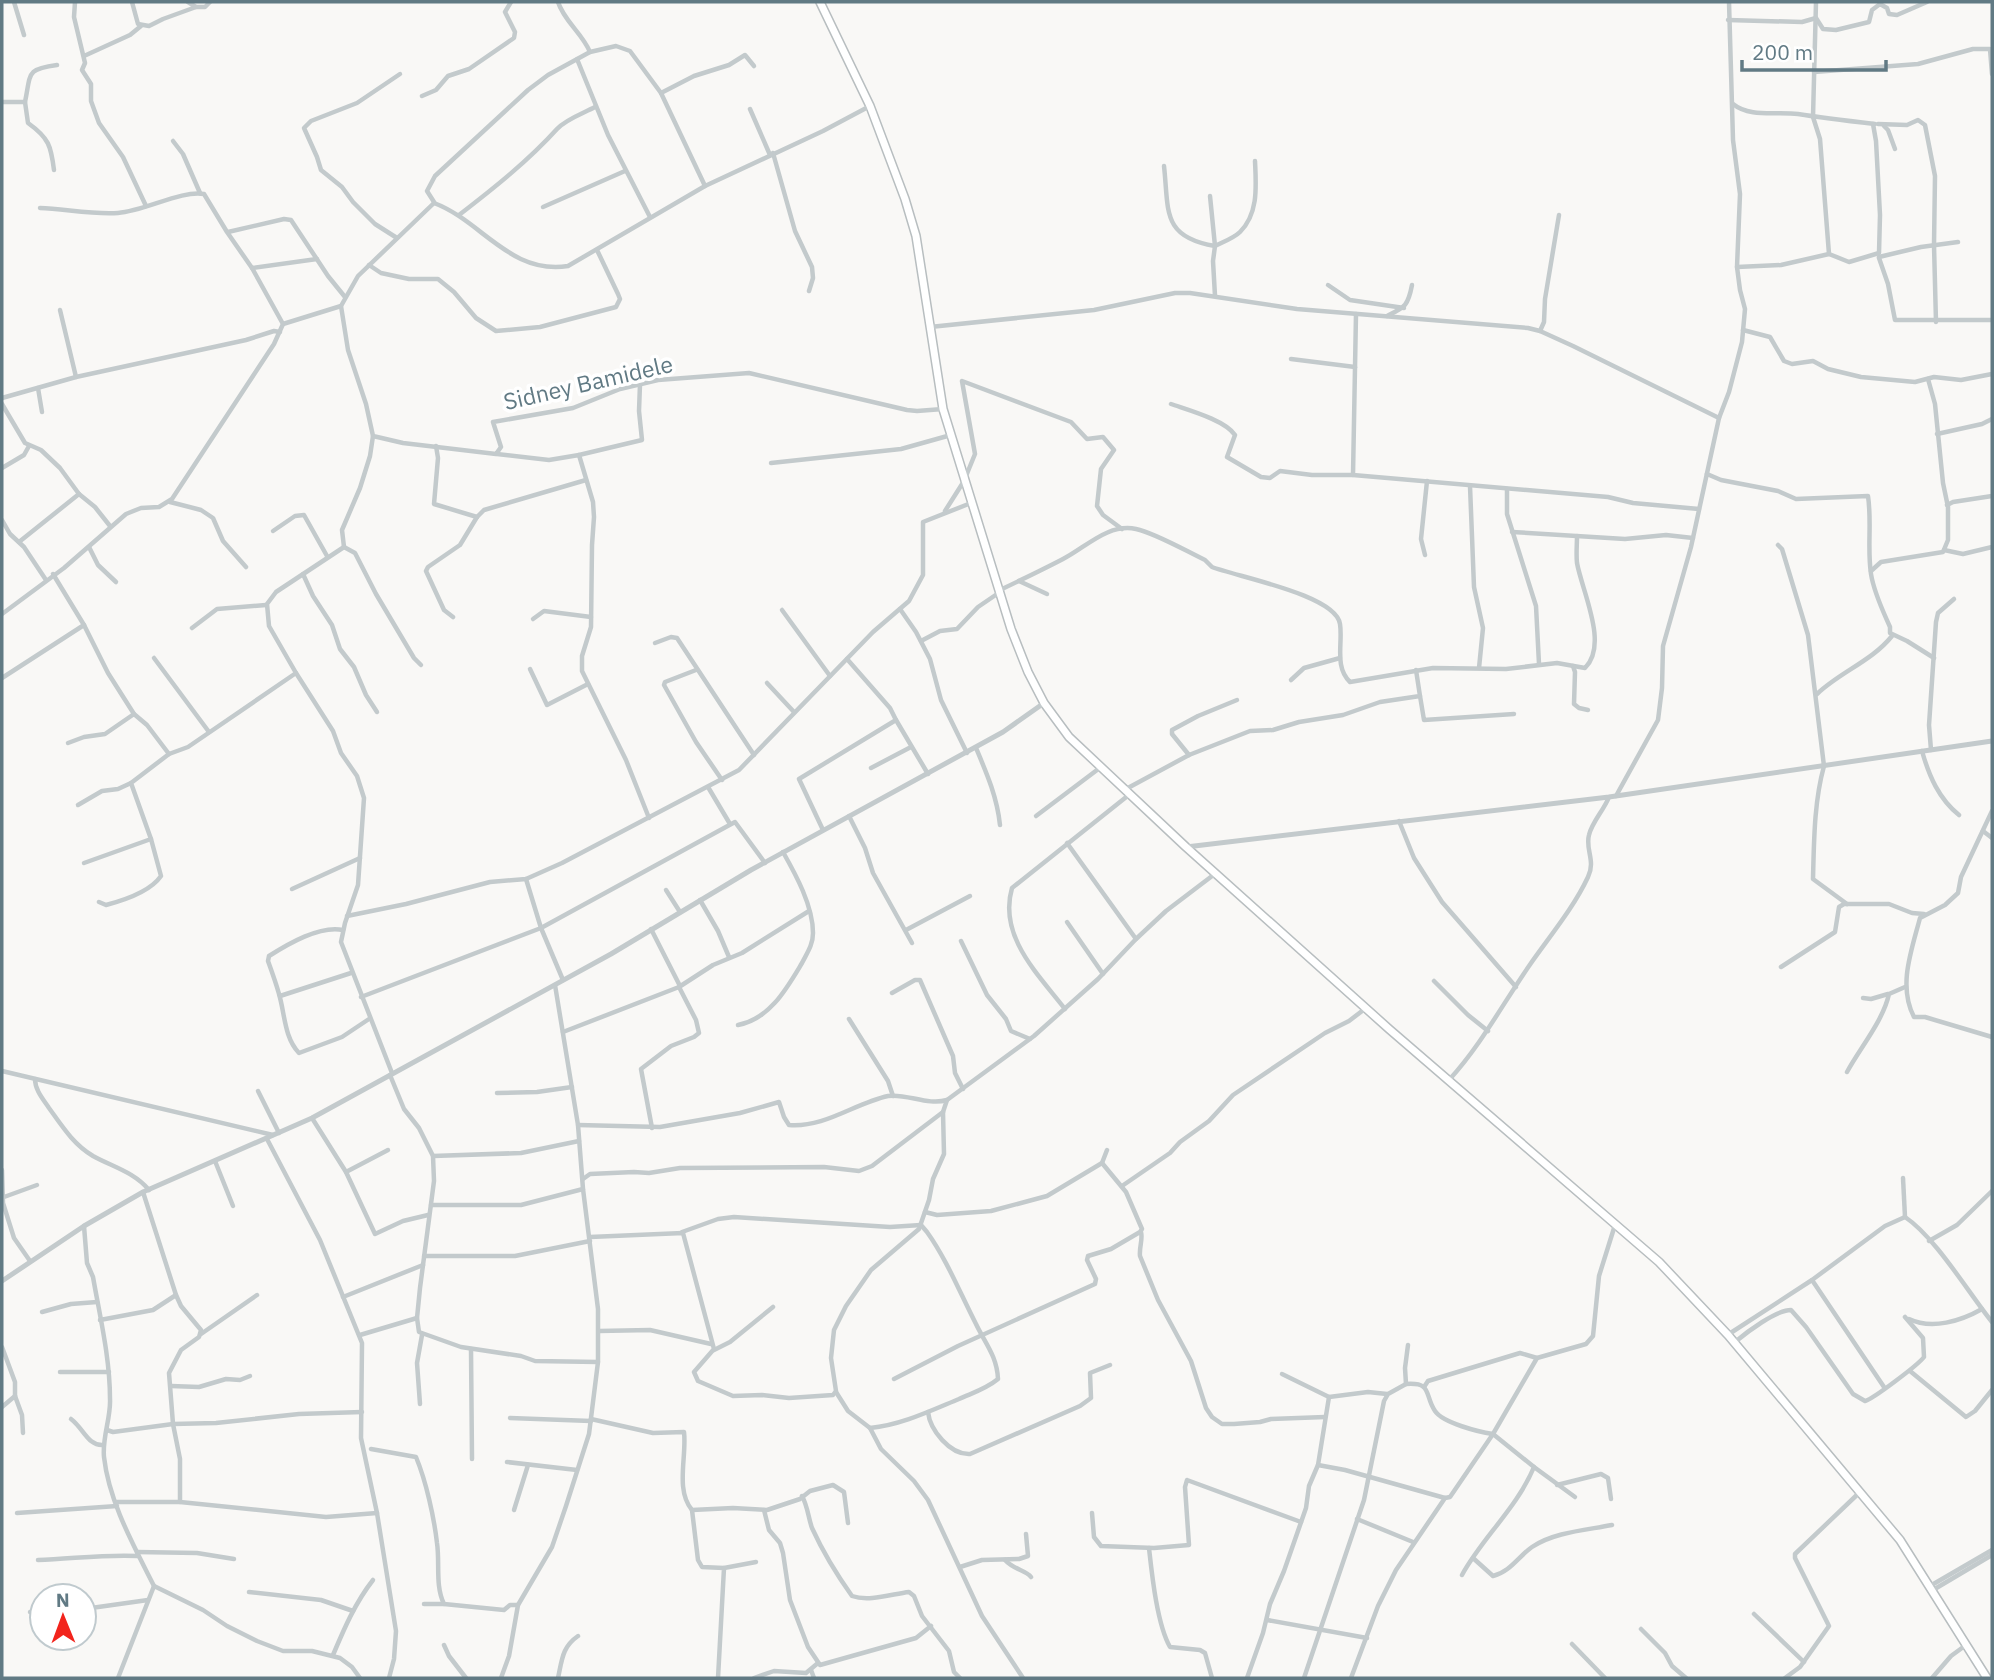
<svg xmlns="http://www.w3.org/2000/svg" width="1994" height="1680" viewBox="0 0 1994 1680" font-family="'IBM Plex Sans',sans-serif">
  <rect width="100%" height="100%" fill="#f9f8f6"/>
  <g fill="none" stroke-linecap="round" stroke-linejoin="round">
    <g stroke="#b8bec0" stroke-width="10">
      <polyline id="trunk" points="820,2 870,106 905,199 916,236 943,409 1011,629 1028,672 1044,703 1069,737 1186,847 1389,1029 1659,1262 1728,1335 1900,1540 1987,1678"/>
    </g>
    <g stroke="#c3cacc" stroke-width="4.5">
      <polyline points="14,2 24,35"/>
      <polyline points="75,2 74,17 85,63 82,70 91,84 91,101 99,123 123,157 146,206"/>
      <polyline points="132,2 138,24 149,26 163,19 196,7"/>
      <polyline points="188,2 196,7 205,7 210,2"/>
      <path d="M558,2c6,19 24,31 32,50"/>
      <polyline points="1728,20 1802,22 1816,18 1823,29 1836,30 1869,22 1872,10 1880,4 1887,8 1889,14 1897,15 1927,2"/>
      <polyline points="84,56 130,35 141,26"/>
      <polyline points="577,59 608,135 650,217"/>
      <polyline points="1814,72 1918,64 1973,49 1990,49 1992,74"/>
      <polyline points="661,93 694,76 729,65 745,55 754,66"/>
      <polyline points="422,96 436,90 448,76 469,69 514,38 515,32 505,12 511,2"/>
      <path d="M2,102h23c6,-29 1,-33 32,-37"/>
      <path d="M25,102l3,21c21,15 23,23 26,47"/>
      <path d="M1733,104c17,14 44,7 65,10 25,4 51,7 77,10"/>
      <path d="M870,106l-47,25 -118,55 -137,80c-58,9 -86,-45 -134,-63l-76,73 -17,30 7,44 18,54 7,32 30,7 93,11 5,-7 -8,-25 80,-14 47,-19 38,-9 91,-7 158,37 10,1 26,-2"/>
      <polyline points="750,109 770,155"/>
      <polyline points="1878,124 1907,125 1918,120 1925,125 1935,176 1934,245 1936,322"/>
      <polyline points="1884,126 1888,130 1895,149"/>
      <polyline points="173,141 183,154 200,193"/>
      <polyline points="773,153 795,231 812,267 813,278 809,291"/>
      <path d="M1164,166c5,44 -3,71 51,80l-5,-50"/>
      <polyline points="434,202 427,191 435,176 528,90 548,75 590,52 616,46 630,51 661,93 705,186"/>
      <polyline points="543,207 625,171"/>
      <path d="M459,215c35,-27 69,-54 98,-86 9,-10 27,-16 38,-22"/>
      <polyline points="228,232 284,219 291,220 328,276 345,297"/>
      <polyline points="397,238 375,224 353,202 342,187 321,170 317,157 304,128 311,121 357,103 400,74"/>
      <polyline points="1829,254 1849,262 1879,253 1880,215 1876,141 1873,124"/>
      <polyline points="1879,257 1921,247 1958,242"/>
      <polyline points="1879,258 1888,284 1895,320 1992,320"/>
      <polyline points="369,265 381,273 409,279 438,279 454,292 476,318 496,331 540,327 616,307 620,299 618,294 597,250"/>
      <polyline points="1737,267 1781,265 1829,254 1820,139 1813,117 1816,2"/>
      <polyline points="252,268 317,259"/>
      <polyline points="1328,285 1350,300 1404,308"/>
      <path d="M1215,296l-2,-35 2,-15c8,-4 19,-8 25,-14 19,-19 16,-47 15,-71"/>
      <polyline points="60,310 76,377"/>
      <polyline points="1356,314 1353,475 1608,497 1633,503 1699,509"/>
      <path d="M1387,316c18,-9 21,-10 25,-31"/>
      <polyline points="283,324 341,306"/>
      <polyline points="930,327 1094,310 1175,293 1190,293 1297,309 1528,328 1540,331 1573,346 1719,418"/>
      <polyline points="1743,330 1770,337 1784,361 1792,364 1813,361 1828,369 1861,377 1915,382 1934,377 1961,380 1992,374"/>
      <polyline points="1540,331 1544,322 1545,299 1559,215"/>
      <polyline points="1291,359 1355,367"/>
      <polyline points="38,388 42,412"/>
      <polyline points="2,398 76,377 246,340 274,331 280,332"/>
      <polyline points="2,404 25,443 41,450 60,468 79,494 95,507 110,526"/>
      <path d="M1171,404c17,6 54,16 64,31l-8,22 34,20 9,1 10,-7 32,4h41"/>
      <polyline points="1937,434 1982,424 1992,419"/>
      <polyline points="436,446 438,458 434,504 477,517"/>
      <polyline points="497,454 549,460 579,455 593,502 594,517 592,545 591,627 582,656 582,671 626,760 649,818"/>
      <polyline points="579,455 642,440 639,411 640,384"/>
      <polyline points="771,463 901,449 951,435"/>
      <polyline points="2,468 24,455 29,446"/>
      <path d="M1707,474l14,6 57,11 18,8 72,-3c4,26 -1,52 3,78 3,19 12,37 19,53v6l17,8 27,17"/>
      <polyline points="1470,486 1474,587 1483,628 1479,668"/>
      <polyline points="1507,489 1507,514 1536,606 1539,664"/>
      <polyline points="170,502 201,510 213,518 223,541 246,567"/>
      <polyline points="1947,505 1953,502 1992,496"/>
      <polyline points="945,511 964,481 975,454 962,381 1071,422 1087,439 1103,437 1114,450 1101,469 1097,506 1103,515 1122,529"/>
      <polyline points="2,520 10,534 24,547 46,580"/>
      <polyline points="273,531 295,516 304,515 327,556"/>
      <polyline points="1512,532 1625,539 1666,535 1693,538"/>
      <polyline points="19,542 79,494"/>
      <path d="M1778,545l4,4 26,86 16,131c-10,36 -10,76 -11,113l34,25"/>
      <polyline points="89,547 98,565 116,582"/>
      <polyline points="344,547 355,553 376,594 414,658 421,665"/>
      <polyline points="344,547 342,530 360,488 370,456 373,436"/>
      <polyline points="1944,550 1963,554 1992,547"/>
      <polyline points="1425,555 1421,539 1427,481"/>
      <polyline points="1871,571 1881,562 1943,552 1948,540 1948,507 1943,483 1935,404 1928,379"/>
      <polyline points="53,574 84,625 108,673 134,714"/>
      <polyline points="303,574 313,596 332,625 340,649 354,667 366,695 377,712"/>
      <polyline points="1019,581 1047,594"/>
      <path d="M1000,590c21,-10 42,-20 63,-31 22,-11 45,-36 73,-30 19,4 50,22 69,31l7,7c26,10 124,28 128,57 3,19 -6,43 10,58l83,-14 73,1 51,-6 28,5c24,-23 -3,-77 -8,-105 -1,-9 0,-18 0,-27"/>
      <polyline points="900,609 916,632 930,659 941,700 967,753"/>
      <polyline points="782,610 830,676"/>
      <path d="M2,614l62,-46 62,-54 15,-6 18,-1 13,-8 102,-155 9,-20 -31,-56 -25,-36 -23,-38c-23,-4 -59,17 -86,19 -24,2 -53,-4 -78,-5"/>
      <polyline points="453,617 444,610 426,571 428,567 460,545 477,517 484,510 586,480"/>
      <polyline points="533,619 544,611 591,617"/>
      <polyline points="192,628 217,609 266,605"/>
      <polyline points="921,641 940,631 957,629 978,607 1000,592"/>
      <polyline points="655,643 671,637 677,638 754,755"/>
      <polyline points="154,658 209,732"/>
      <polyline points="847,659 890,708 896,720"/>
      <polyline points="1573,666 1575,672 1574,704 1579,708 1588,710"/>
      <polyline points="530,669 547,705 588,684"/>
      <polyline points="696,670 665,682 664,685 696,742 722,780"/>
      <polyline points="296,673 269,626 267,604 276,592 344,547"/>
      <polyline points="2,678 84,625"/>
      <polyline points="1291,680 1304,668 1340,658"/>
      <polyline points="767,683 794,712"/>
      <path d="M1817,694c23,-22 55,-33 75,-58"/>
      <polyline points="1420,696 1424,720 1514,714"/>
      <polyline points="68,743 84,737 105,734 134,714 147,725 169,754"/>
      <path d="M976,748c11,26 21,49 24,77"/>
      <polyline points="1931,750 1929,725 1936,622 1938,613 1954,599"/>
      <path d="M1922,751c7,25 17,48 37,64"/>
      <polyline points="1189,755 1172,734 1172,730 1198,716 1237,700"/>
      <polyline points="871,768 911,747"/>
      <polyline points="708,787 730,824"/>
      <polyline points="1126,789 1189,755 1250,731 1273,730 1299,722 1343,715 1380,702 1420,696 1416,670"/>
      <polyline points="1616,796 1658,720 1662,688 1663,646 1691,547 1719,418 1729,392 1742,342 1745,309 1740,290 1737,267 1740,194 1733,140 1729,2"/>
      <polyline points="78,805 102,791 118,789 131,783"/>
      <path d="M1992,811l-31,66 -3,16 -13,12 -25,13c-9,34 -22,68 -6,99h11l67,20"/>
      <polyline points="849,816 865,848 873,873 912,943"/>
      <polyline points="1036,816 1101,767"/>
      <polyline points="1399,821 1414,858 1442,902 1516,987"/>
      <polyline points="823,830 799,779 896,720 928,774"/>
      <polyline points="1983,831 1992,838"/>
      <polyline points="1067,843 1136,939"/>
      <polyline points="84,863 151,839"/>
      <polyline points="526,879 541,928 563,980"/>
      <polyline points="292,889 360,858"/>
      <polyline points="666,890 680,912"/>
      <polyline points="700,900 718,931 729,957"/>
      <path d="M99,902l7,3c19,-5 44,-13 55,-29l-10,-37 -20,-56 38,-29 19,-7 108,-74 37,58 8,22 16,23 7,22 -6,87 -13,38 -4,19 51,131"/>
      <polyline points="347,916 406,904 490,882 526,879 562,863 739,770 873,632 909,601 923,575 923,522 971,503"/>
      <polyline points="1067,922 1103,974"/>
      <polyline points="651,929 680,986"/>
      <path d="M343,930c-23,-5 -55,14 -74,26l-1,5c4,11 8,22 11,33 6,20 5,43 20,59l43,-16 27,-18"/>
      <polyline points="906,930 970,896"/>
      <polyline points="961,941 987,995 1006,1019 1011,1031 1030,1039"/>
      <polyline points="1781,967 1835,932 1839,907 1844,904 1889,904 1912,913 1924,914"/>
      <polyline points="1434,981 1468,1015 1488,1031"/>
      <polyline points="892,993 915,980 920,980 953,1056 955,1073 963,1089"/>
      <polyline points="280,996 351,973"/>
      <polyline points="361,997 541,928 735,822 765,863"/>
      <polyline points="1863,998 1871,999 1888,994"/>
      <path d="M1065,1009c-27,-35 -67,-73 -53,-121l118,-94"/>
      <polyline points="849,1019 888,1081 893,1096"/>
      <path d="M738,1025c32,-6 49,-37 64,-62 5,-10 11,-18 11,-30 0,-27 -17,-58 -30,-81"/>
      <polyline points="563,1032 679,987 713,965 742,953 809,911"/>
      <polyline points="2,1071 273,1135"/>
      <path d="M1847,1072c13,-24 36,-51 42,-78l16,-7"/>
      <polyline points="390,1075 404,1109 419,1128 433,1156 434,1181 420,1288 417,1318 419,1332 461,1347 521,1356 535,1361 598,1362"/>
      <path d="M35,1079c0,11 8,20 14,29 13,18 24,36 44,48 20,11 41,16 56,34"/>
      <path d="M1449,1080c32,-35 53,-75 80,-114 20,-29 44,-57 59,-89 8,-16 -3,-28 1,-42 3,-13 15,-25 20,-38"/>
      <polyline points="258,1091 279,1133"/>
      <polyline points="497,1093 537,1092 572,1087"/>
      <polyline points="312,1118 346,1172 375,1234 403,1221 428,1215"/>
      <path d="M578,1125l82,2 80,-14 39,-11 5,15 5,8c36,3 66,-22 99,-29 18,-3 40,10 59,4l87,-64 64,-57 38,-40 30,-28 50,-38"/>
      <polyline points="652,1128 641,1069 671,1046 694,1037 699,1033 696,1020 679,987"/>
      <polyline points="267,1139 320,1240 362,1343 361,1438 377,1513 396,1631 394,1659 389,1678"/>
      <polyline points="433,1156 521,1153 579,1141"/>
      <polyline points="215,1161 233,1206"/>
      <polyline points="2,1170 3,1203 14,1238 30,1261"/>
      <polyline points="346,1172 388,1150"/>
      <polyline points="1903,1178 1905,1217"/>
      <polyline points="583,1179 590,1174 634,1172 649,1173 680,1168 824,1167 859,1171 872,1166 943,1112"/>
      <polyline points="1122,1186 1170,1153 1180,1142 1209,1121 1233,1095 1325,1033 1349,1021 1366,1008"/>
      <polyline points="143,1192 176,1295 181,1306 201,1330 199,1337 181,1350 169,1373 173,1424 180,1459 180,1502"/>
      <polyline points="4,1197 37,1185"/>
      <polyline points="431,1205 521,1205 583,1189"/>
      <polyline points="925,1212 937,1215 991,1211 1047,1196 1102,1163 1107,1150"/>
      <path d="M84,1226l3,37 6,14c7,40 17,81 17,122 1,19 -8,38 -6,58 5,45 30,89 50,129"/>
      <path d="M682,1232l36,-13 16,-2 156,10 31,-2 6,7c20,28 33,61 49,92 9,19 21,32 22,55 -12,10 -26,14 -39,20 -29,12 -58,26 -89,29l-22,-17 -12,-19"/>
      <path d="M1141,1232c2,8 -2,15 -1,24l18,44 33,61 15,47 6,9 10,7h12l26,-2 11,-3 54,-2"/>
      <polyline points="590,1237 683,1233 714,1349 694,1372 698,1381 733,1396 762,1395 789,1398 833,1395 836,1391 831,1358 834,1330 846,1306 871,1270 919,1229 929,1200 933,1179 944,1154 943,1112 947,1100"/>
      <polyline points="1929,1241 1957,1225 1992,1191"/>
      <polyline points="424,1256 515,1256 590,1241"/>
      <polyline points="1812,1280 1884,1387"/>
      <polyline points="343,1297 423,1265"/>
      <polyline points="42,1312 71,1304 97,1302"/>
      <path d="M1909,1319c23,11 52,2 73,-10"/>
      <polyline points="100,1320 153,1310 176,1295"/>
      <polyline points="599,1331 650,1330 711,1344"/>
      <polyline points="201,1334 257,1295"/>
      <path d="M1729,1334l83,-54 73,-54 20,-9c30,20 63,75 87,105"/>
      <polyline points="360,1335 417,1318"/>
      <path d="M1735,1342c12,-10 41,-32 56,-32l15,17 47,67 12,7c8,-2 53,-36 59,-44l-1,-19 -18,-21"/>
      <polyline points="2,1347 15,1382 15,1396 22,1415 23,1433"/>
      <polyline points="471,1349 472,1459"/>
      <polyline points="714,1350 730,1342 773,1307"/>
      <polyline points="1910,1371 1966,1417 1975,1411 1992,1390"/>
      <polyline points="60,1372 109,1372"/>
      <polyline points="1282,1374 1329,1397 1368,1392 1387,1394"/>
      <polyline points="894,1379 958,1346 1095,1284 1096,1279 1087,1260 1088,1256 1111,1249 1140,1232 1142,1229 1126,1192 1102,1163"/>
      <polyline points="171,1386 199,1387 226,1379 240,1380 250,1376"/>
      <polyline points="1424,1387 1428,1381 1520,1353 1537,1358 1586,1344 1593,1336 1599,1276 1615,1225"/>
      <polyline points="420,1404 417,1363 422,1335"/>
      <polyline points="2,1407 15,1396"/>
      <path d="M928,1412c2,18 22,43 42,42l110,-48 11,-8 -1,-25 20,-8"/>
      <polyline points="510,1418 591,1421"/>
      <path d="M71,1419c13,10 17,27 32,26"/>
      <path d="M591,1419l62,14 31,-1c3,24 -9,58 8,78l41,-2 34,2 33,-11 10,-8 23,-6 11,7 4,31"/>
      <polyline points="870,1428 881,1449 914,1481 928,1500 982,1616 1023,1678"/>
      <polyline points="107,1430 113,1432 173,1424 216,1423 299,1414 362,1412"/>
      <path d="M371,1449l45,8c10,24 18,60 21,86 3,20 -2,43 7,61l60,6 6,-5h8"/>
      <polyline points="507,1462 577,1470"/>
      <polyline points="1318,1465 1345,1470 1445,1498"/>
      <polyline points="1534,1467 1575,1497"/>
      <polyline points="1557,1485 1601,1474 1608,1478 1611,1499"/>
      <path d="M802,1496c6,11 6,21 10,32 11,24 25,47 40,68 17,6 40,-2 57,-4l5,4 8,20 27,35 5,21 6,6"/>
      <polyline points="116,1502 180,1502 326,1517 377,1513"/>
      <polyline points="514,1510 528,1465"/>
      <polyline points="692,1510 698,1560 702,1567 724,1568 718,1678"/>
      <polyline points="764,1510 769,1530 780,1543 783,1553 790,1600 808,1647 820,1665 916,1638 931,1626"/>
      <polyline points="17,1513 117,1506"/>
      <polyline points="1092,1513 1094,1537 1101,1546 1154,1548 1189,1545 1185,1487 1187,1480 1301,1522"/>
      <polyline points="1357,1519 1413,1542"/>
      <path d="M1149,1548c3,27 8,76 21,99l30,3 5,3 7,25"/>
      <polyline points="137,1552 197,1553 234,1559"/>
      <path d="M1473,1558l20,18c17,-4 26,-20 39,-29 22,-15 55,-17 80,-22"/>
      <path d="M38,1560c34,-1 67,-6 100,-4"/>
      <path d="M1005,1560c9,10 21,10 26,17"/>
      <polyline points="960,1567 982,1560 1019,1559 1028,1556 1026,1534"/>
      <polyline points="724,1568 756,1562"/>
      <path d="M1462,1575c20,-37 55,-67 72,-108l-41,-33 44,-76"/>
      <polyline points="1930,1586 1992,1550"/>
      <polyline points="1933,1590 1992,1555"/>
      <polyline points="249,1592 321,1600 353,1611"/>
      <polyline points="424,1604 444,1604"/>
      <polyline points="84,1609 148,1600"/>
      <polyline points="30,1612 42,1611"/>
      <polyline points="1754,1614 1804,1662"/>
      <polyline points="1267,1620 1367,1638"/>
      <polyline points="1641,1629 1665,1653 1672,1666 1686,1678"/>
      <polyline points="1572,1644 1605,1678"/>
      <polyline points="444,1645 449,1656 466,1678"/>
      <path d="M333,1655c11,-26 22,-52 40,-75"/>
      <polyline points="811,1670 814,1678"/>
      <polyline points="118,1678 154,1586 203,1610 227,1626 257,1641 283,1651 312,1651 340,1658 352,1667 360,1678"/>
      <polyline points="501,1678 509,1656 518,1605 552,1547 566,1506 589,1434 598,1362 598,1309 583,1189 578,1125 555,985"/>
      <path d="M558,1678c4,-18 4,-31 20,-42"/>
      <polyline points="754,1678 774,1671 806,1673 818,1663"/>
      <polyline points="1247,1678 1263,1633 1270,1604 1284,1571 1306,1508 1309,1486 1318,1465 1329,1397"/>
      <polyline points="1304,1678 1364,1500 1384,1401 1388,1394 1406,1384"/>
      <path d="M1351,1678l27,-72 18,-36 49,-72 5,-1 43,-63c-14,-2 -50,-11 -58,-23 -11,-16 -2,-29 -29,-27l-1,-16 3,-23"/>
      <polyline points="1785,1678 1800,1667 1829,1626 1795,1558 1795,1554 1860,1492"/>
      <polyline points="1932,1678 1951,1656 1966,1645"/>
    </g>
    <g stroke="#c3cacc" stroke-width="5">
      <polyline points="1186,847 1609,797 1992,741"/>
      <polyline points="2,1281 84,1226 143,1192 312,1118 611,954 751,870 1003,732 1044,703"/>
    </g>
    <use href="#trunk" stroke="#fff" stroke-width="7"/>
  </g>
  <g text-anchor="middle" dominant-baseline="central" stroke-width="7" stroke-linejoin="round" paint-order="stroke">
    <g font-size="23" fill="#617a84" stroke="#fff">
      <text transform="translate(588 382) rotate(-13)">Sidney Bamidele</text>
    </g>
  </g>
  <rect width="1994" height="1680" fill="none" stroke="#617a84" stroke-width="7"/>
  <g transform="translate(63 1617) rotate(359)"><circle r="33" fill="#ffffff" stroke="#c0cace" stroke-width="2"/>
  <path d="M0-5L12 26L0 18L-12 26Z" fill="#f2241c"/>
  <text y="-10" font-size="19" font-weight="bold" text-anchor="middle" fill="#617a84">N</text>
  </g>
  <path d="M1742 60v10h144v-10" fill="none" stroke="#617a84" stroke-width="3.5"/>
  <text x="1752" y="60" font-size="21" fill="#617a84" stroke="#ffffff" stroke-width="5" paint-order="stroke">200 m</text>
</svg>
